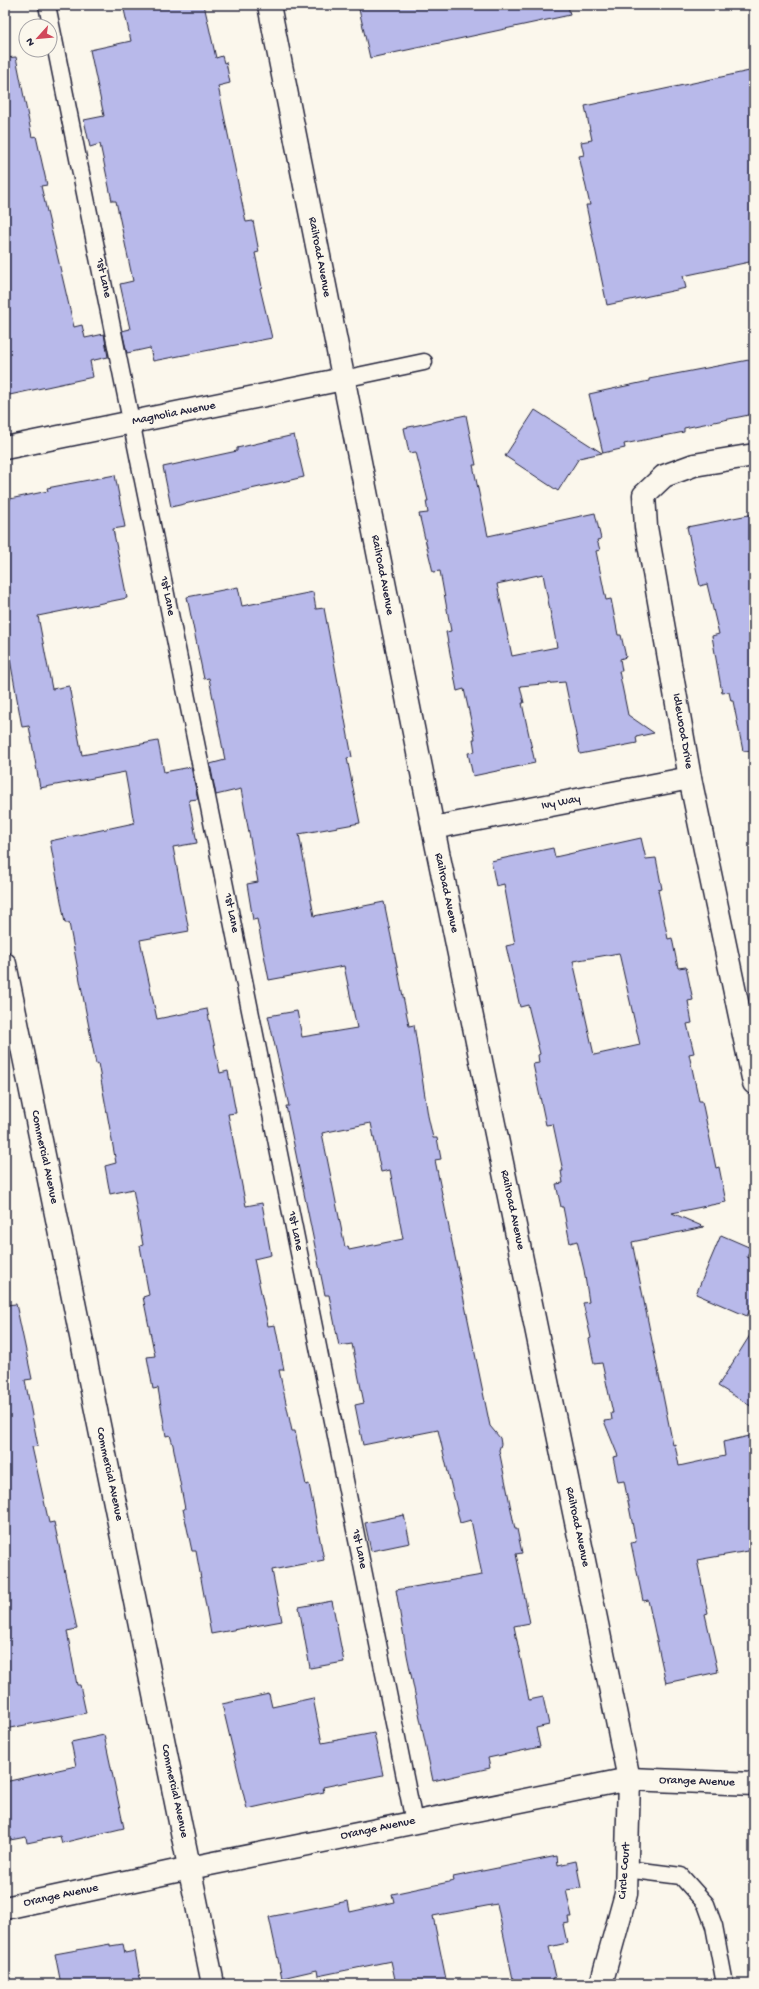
<svg xmlns="http://www.w3.org/2000/svg" width="759" height="1989" viewBox="0 0 759 1989" font-family="'Gochi Hand',sans-serif">
  <rect width="100%" height="100%" fill="#fbf7ec"/>
  <filter id="ink" filterUnits="userSpaceOnUse"><feTurbulence type="fractalNoise" baseFrequency=".025" numOctaves="2"/><feDisplacementMap in="SourceGraphic" scale="8" xChannelSelector="R" yChannelSelector="G"/><feConvolveMatrix kernelMatrix="1 2 1 2 8 2 1 2 1" color-interpolation-filters="sRGB"/></filter>
  <g filter="url(#ink)">
    <g fill="#b8b9ea" stroke="#22223b" fill-rule="evenodd">
      <polygon points="123,5 204,5 216,58 222,56 224,63 226,62 230,83 218,86 246,222 253,221 259,252 255,253 262,287 260,288 272,338 153,361 150,348 127,353 122,331 130,329 120,284 133,281 116,201 112,201 100,144 90,147 84,120 104,116 90,50 131,41"/>
      <polygon points="358,5 568,5 570,15 370,58"/>
      <polygon points="16,57 32,137 36,136 47,185 41,186 74,327 82,325 85,338 104,334 108,357 90,361 93,377 5,396 5,58"/>
      <polygon points="754,70 754,261 683,276 686,288 607,305 586,205 590,205 579,156 584,155 581,142 592,140 585,106"/>
      <polygon points="754,359 754,414 684,428 684,432 624,444 625,448 603,453 589,394 649,381 649,379"/>
      <polygon points="535,410 602,453 579,458 558,491 505,456"/>
      <path d="M466,415l10,50h-3l15,71 107,-23 6,26 -4,1 3,10 -4,1 10,49 5,-1 7,36h3l5,22 -6,2 2,12h-3l9,44 26,18 -18,4 1,6 -57,11 -15,-72 -45,4 4,17h-2l13,60 -62,13 -5,-23 7,-1 -2,-13h2l-11,-50 -7,2 -11,-59 5,-1 -11,-60 -7,1 -14,-58 9,-1 -2,-12h2l-12,-49 -7,1 -5,-25zM543,574l14,73 -45,9 -15,-72z"/>
      <polygon points="294,435 304,477 171,507 163,467 237,451 237,448"/>
      <polygon points="115,475 125,527 113,529 127,598 38,616 52,689 69,686 82,755 158,741 164,772 191,767 198,799 189,800 197,843 173,847 189,931 140,940 157,1019 207,1009 220,1073 228,1071 236,1113 228,1114 246,1206 262,1203 271,1255 254,1259 268,1326 275,1325 284,1370 279,1370 292,1431 295,1431 306,1485 309,1484 324,1560 272,1570 282,1621 211,1634 196,1551 192,1551 183,1509 185,1509 173,1445 170,1435 166,1436 158,1388 153,1389 147,1357 155,1356 143,1297 149,1295 140,1246 143,1245 133,1189 110,1194 105,1166 116,1163 98,1063 96,1064 69,923 65,923 50,841 134,823 125,772 40,788 29,726 22,727 5,631 5,500 48,491 47,488"/>
      <polygon points="754,514 754,750 743,751 733,701 731,701 729,692 722,693 712,636 719,634 707,584 700,586 687,527"/>
      <path d="M238,587l4,19 71,-14 3,17 8,-1 28,149 -5,1 13,65 -61,11 15,82 70,-14 25,124 5,-1 14,91 5,22h4l4,21 -6,1 55,266 10,12 1,6 -2,6 16,79h2l5,24 -6,1 14,69 -16,3 15,74 14,-3 6,28 -13,3 4,19 -52,11 2,10 -57,13 -26,-126 -11,-65 86,-15 -11,-55 -11,3 -22,-93 -75,15 -8,-40 9,-2 -12,-59 -13,2 -10,-51h-4l-39,-189h3l-21,-90 29,-5 5,26 55,-9 -13,-62 -75,14 -12,-61 -4,1 -6,-36 11,-2 -17,-93 -25,6 -6,-31 15,-4 -16,-82 -5,1 -17,-82zM371,1123l10,49 9,-2 13,69 -54,11 -1,-4 -3,1 -23,-114z"/>
      <path d="M641,838l5,21 10,-1 6,31 -4,1 10,49 4,-1 6,30 8,-1 7,33 -5,1 4,22 -5,1 7,29 -5,1 10,47h3l14,67 3,-1 7,35 -54,11 32,14 -72,15 41,203 2,-1 4,22 46,-10 -2,-14 31,-7v115l-57,10 11,53 -3,1 13,58 -52,11 -18,-83 -5,1 -12,-58 5,-1 -12,-61 -6,1 -5,-25 5,-1 -14,-35 8,-1 -1,-7h2l-11,-50 -8,1 -5,-25 2,-1 -8,-35 6,-1 -5,-32 -7,-29 -7,2 -7,-36h-2l-5,-23 7,-1 -2,-12h2l-10,-47 -7,1 -13,-61 6,-1 -1,-8 2,-1 -12,-49 -8,2 -14,-61 9,-2 -11,-60 -8,2 -5,-25 62,-13 2,9zM619,953l21,92 -46,10 -21,-94z"/>
      <polygon points="721,1235 751,1248 747,1257 754,1260 754,1302 747,1316 696,1294"/>
      <polygon points="16,1304 32,1379 25,1380 38,1446 32,1447 49,1523 54,1522 77,1629 67,1631 77,1685 80,1685 86,1713 5,1729 5,1305"/>
      <polygon points="754,1329 754,1408 718,1386"/>
      <polygon points="404,1515 410,1543 371,1551 365,1523"/>
      <polygon points="332,1601 344,1662 310,1668 299,1607"/>
      <polygon points="269,1694 272,1707 313,1698 322,1743 374,1733 383,1775 323,1787 324,1792 247,1809 222,1704"/>
      <polygon points="104,1735 124,1828 62,1843 60,1836 27,1843 26,1837 5,1841 5,1782 76,1766 71,1742"/>
      <polygon points="557,1856 558,1865 576,1861 581,1888 566,1890 572,1917 568,1917 569,1923 563,1924 567,1943 549,1947 556,1977 552,1978 553,1984 514,1984 497,1904 433,1916 447,1984 396,1984 391,1961 318,1976 317,1970 282,1978 269,1917 348,1901 350,1912 394,1902 392,1894 454,1881 453,1877"/>
      <polygon points="110,1944 110,1946 123,1944 125,1953 135,1951 141,1984 61,1984 55,1954"/>
    </g>
    <g fill="none" stroke-linecap="round" stroke-linejoin="round">
      <g stroke="#22223b" stroke-width="19">
        <g id="lane">
          <polyline points="47,5 414,1822"/>
          <polyline points="343,379 424,362"/>
          <polyline points="626,1869 681,1876 706,1904 714,1926 725,1984"/>
        </g>
      </g>
      <g stroke="#22223b" stroke-width="25">
        <g id="street">
          <polyline points="269,5 433,828 629,1779 626,1894 601,1984"/>
          <polyline points="5,448 343,379"/>
          <polyline points="754,455 694,465 664,476 644,495 646,527 690,778 754,1083"/>
          <polyline points="433,828 690,778"/>
          <polyline points="5,964 213,1984"/>
        </g>
      </g>
      <g stroke="#22223b" stroke-width="25">
        <polyline id="secondary" points="5,1908 190,1868 629,1779 754,1784"/>
      </g>
      <use href="#lane" stroke="#fbf7ec" stroke-width="16"/>
      <use href="#street" stroke="#fbf7ec" stroke-width="22"/>
      <use href="#secondary" stroke="#fbf7ec" stroke-width="22"/>
    </g>
  </g>
  <g text-anchor="middle" dominant-baseline="central" stroke-width="3.5" stroke-linejoin="round" paint-order="stroke">
    <g font-size="12" fill="#22223b" stroke="#fbf7ec">
      <text transform="translate(319 257) rotate(79)">Railroad Avenue</text>
      <text transform="translate(103 278) rotate(78)">1st Lane</text>
      <text transform="translate(174 414) rotate(-11)">Magnolia Avenue</text>
      <text transform="translate(382 575) rotate(79)">Railroad Avenue</text>
      <text transform="translate(167 596) rotate(79)">1st Lane</text>
      <text transform="translate(682 731) rotate(80)">Idlewood Drive</text>
      <text transform="translate(561 803) rotate(-11)">Ivy Way</text>
      <text transform="translate(446 893) rotate(78)">Railroad Avenue</text>
      <text transform="translate(231 913) rotate(79)">1st Lane</text>
      <text transform="translate(44 1157) rotate(78)">Commercial Avenue</text>
      <text transform="translate(512 1210) rotate(78)">Railroad Avenue</text>
      <text transform="translate(295 1231) rotate(79)">1st Lane</text>
      <text transform="translate(109 1474) rotate(78)">Commercial Avenue</text>
      <text transform="translate(577 1527) rotate(78)">Railroad Avenue</text>
      <text transform="translate(359 1549) rotate(79)">1st Lane</text>
      <text transform="translate(697 1782) rotate(2)">Orange Avenue</text>
      <text transform="translate(174 1791) rotate(78)">Commercial Avenue</text>
      <text transform="translate(378 1829) rotate(-12)">Orange Avenue</text>
      <text transform="translate(625 1871) rotate(-86)">Circle Court</text>
      <text transform="translate(61 1896) rotate(-12)">Orange Avenue</text>
    </g>
  </g>
  <rect width="759" height="1989" fill="none" stroke="#fbf7ec" stroke-width="20"/>
  <rect x="10" y="10" width="739" height="1969" fill="none" stroke="#22223b" stroke-width="1.5" filter="url(#ink)"/>
  <g transform="translate(38 38) rotate(243)"><circle r="19" fill="#fbf7ec" stroke="#a4a2a5"/>
  <path d="M0-3L7 15L0 10L-7 15Z" fill="#d1495b"/>
  <text y="-6" font-size="11" font-weight="bold" text-anchor="middle" fill="#22223b">N</text>
  </g>
</svg>
